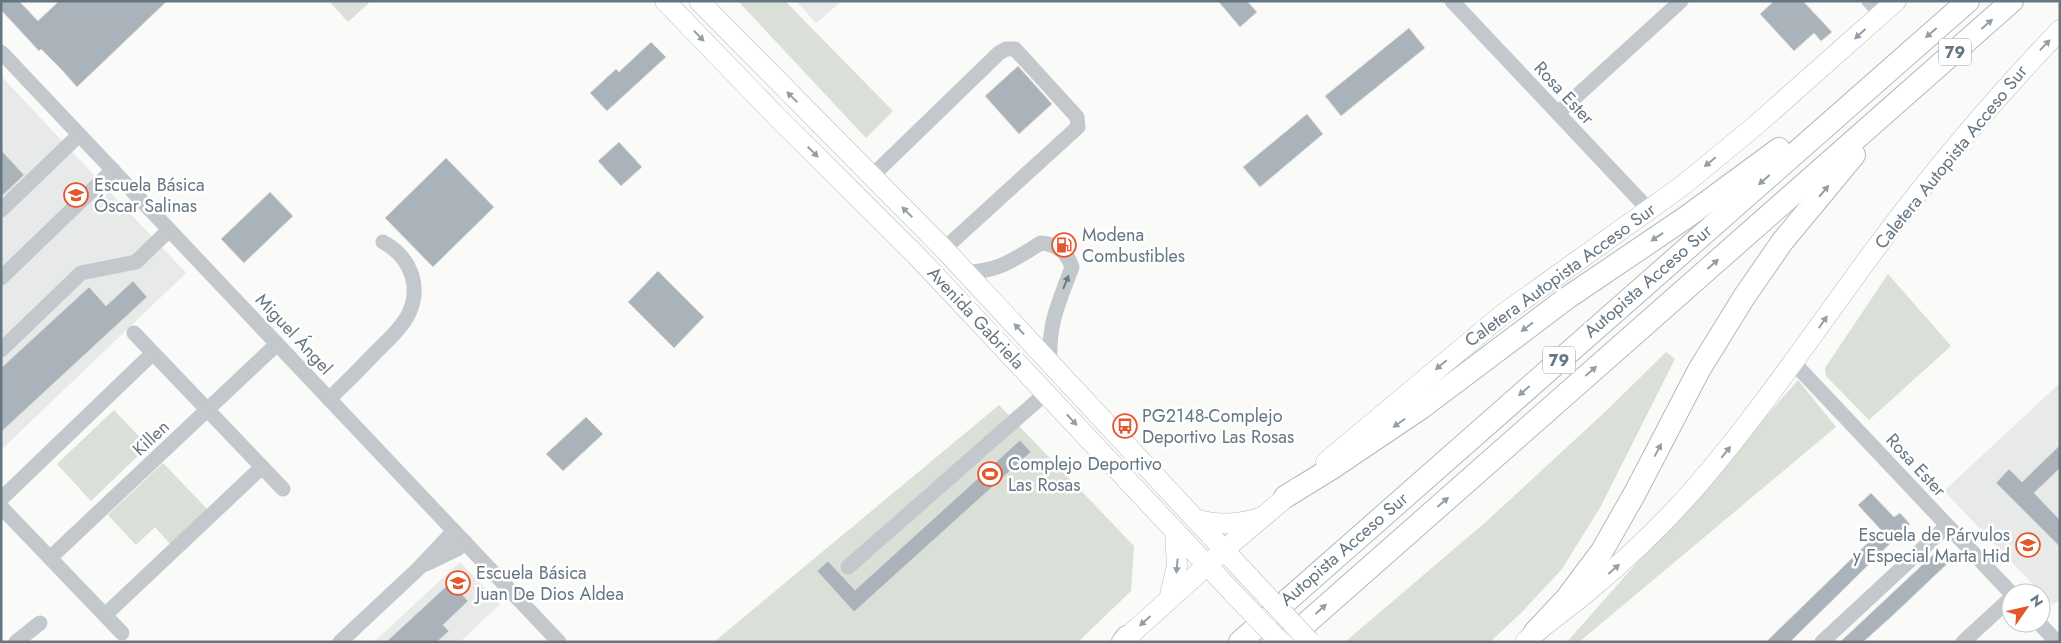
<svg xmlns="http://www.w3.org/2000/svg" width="2061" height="643" viewBox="0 0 2061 643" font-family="Jost,sans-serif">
  <rect width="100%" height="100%" fill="#fafaf8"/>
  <g fill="#e8e9e9">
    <polygon points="796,1 842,1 816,23"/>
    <polygon points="1,76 186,273 1,450"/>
    <polygon points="2060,383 2060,599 2053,605 1944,491"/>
    <polygon points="460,562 500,604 460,642 374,642"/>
  </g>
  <g fill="#dadfd7">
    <polygon points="333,1 371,1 348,22 331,3"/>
    <polygon points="738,1 785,1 893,111 866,138"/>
    <polygon points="1888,274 1951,346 1869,420 1826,376 1825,368"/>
    <polygon points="1666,352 1675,359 1601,506 1562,569 1522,612 1490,642 1345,642 1488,520 1606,411"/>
    <polygon points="1798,380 1836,427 1579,642 1567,642"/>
    <polygon points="999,405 1134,546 1131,591 1078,642 714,642"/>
    <polygon points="114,410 148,446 91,501 57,464"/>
    <polygon points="163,463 207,509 170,544 155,527 136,545 108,515"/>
  </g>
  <g fill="#aab3b9" stroke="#dcdcda">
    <polygon points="1,1 19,1 38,21 59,1 167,1 77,87 61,69 41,49 39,51 1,10"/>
    <polygon points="1218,1 1247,1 1257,12 1240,27"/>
    <polygon points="1774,1 1803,1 1832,32 1821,41 1814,33 1794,51 1760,14"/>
    <polygon points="1409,28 1425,48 1341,116 1325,96"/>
    <polygon points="651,42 666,57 607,111 590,93 616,69 619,72"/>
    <polygon points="1018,66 1052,104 1019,134 985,96"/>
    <polygon points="1307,114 1323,134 1260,187 1243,167"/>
    <polygon points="619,142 642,167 621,186 598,161"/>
    <polygon points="1,150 24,175 1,197"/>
    <polygon points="446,158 494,207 433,267 385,218"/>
    <polygon points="270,192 293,216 244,263 221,239"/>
    <polygon points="658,271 704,317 674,348 628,302"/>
    <polygon points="133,281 147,297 1,432 1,368 89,287 106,306"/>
    <polygon points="586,417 603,434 563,471 546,454"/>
    <polygon points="1020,440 1031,452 854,612 817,571 828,561 855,590"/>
    <polygon points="2060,445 2060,468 2034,493 2060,520 2060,547 1996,483 2009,469 2022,482"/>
    <polygon points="1871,493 1894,517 1900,513 1910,524 1790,642 1766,642 1881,530 1858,505"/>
    <polygon points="1936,552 1947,564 1891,617 1863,642 1840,642"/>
    <polygon points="451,582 468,601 443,625 449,631 437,642 386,642"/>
  </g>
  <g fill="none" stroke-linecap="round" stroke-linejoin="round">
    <g stroke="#b5babe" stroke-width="21">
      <g id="major">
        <polyline points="665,1 778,118 916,255 1234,594"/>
        <polyline points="699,1 944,249 1251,579"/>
        <polyline points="1326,462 1502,315 1682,186 1755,126 1896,1"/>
        <path d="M1195,519c22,7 42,6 64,-1"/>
        <polyline points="1169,600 1177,566 1175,531"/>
        <polyline points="1122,642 1224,550 1297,488"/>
        <path d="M1525,642c19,-18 41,-32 61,-49 41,-34 80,-71 114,-111 67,-78 123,-164 185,-246 54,-72 113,-141 175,-206"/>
      </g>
    </g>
    <g stroke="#b4b9bd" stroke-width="24">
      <g id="highway">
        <polyline points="1285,497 1332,468 1421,408 1567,298 1688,216 1779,149"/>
        <polyline points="1535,632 1566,599 1602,551 1635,493 1699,370 1744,297 1782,242 1854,155"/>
        <polyline points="1123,642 1127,637"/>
        <polyline points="1240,642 1968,1"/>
        <polyline points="1285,642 2012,1"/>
      </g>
    </g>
    <g stroke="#c3c8cc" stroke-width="15">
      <polyline points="1452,1 1649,210"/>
      <polyline points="1869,1 1881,14"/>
      <polyline points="1,52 559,642"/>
      <polyline points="1558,113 1681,1"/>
      <polyline points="872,176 999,53 1006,49 1015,49 1077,117 1078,127 944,249"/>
      <polyline points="1,210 79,135"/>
      <path d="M965,272c34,0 49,-13 76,-29 16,1 26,9 31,24 -13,36 -24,55 -22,96"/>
      <polyline points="1,278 113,170"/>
      <polyline points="134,333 283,489"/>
      <polyline points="1,350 81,273 136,262 169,230"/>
      <polyline points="1794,363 2011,593"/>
      <path d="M329,399c16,-15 32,-31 47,-47 11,-11 23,-21 31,-35 16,-29 4,-60 -24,-75"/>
      <polyline points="1,499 153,353"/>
      <polyline points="1,507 122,633"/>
      <polyline points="50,558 277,344"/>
      <polyline points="426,564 457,549 465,542"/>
      <polyline points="848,567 1046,393"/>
      <polyline points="105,615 262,467"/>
      <polyline points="2039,623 2057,642"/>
      <polyline points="16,642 40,623"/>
      <polyline points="340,642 418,569 454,531"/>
      <polyline points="1822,642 1947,526"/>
      <polyline points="1963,642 2011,598"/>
    </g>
    <use href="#major" stroke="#fff" stroke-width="20"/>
    <use href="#highway" stroke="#fff" stroke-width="22"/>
    <g stroke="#b5babe" stroke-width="21" stroke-linecap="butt">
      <g id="major-bridge">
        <polyline points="1251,579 1310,642"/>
        <polyline points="1234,594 1280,642"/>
      </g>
    </g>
    <use href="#major-bridge" stroke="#fff" stroke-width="20"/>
  </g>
  <defs><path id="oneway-solid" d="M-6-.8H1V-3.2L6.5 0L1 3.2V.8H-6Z" transform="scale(1.25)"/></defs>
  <g fill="#939fa8">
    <use href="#oneway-solid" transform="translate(1987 24) rotate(-41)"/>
    <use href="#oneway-solid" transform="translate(1931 33) rotate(139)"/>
    <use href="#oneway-solid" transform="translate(1860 34) rotate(138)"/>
    <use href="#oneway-solid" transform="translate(699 36) rotate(46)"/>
    <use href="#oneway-solid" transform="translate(2045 45) rotate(-46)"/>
    <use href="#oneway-solid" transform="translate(792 97) rotate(-135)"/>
    <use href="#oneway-solid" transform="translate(813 152) rotate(45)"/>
    <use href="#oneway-solid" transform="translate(1710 162) rotate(141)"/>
    <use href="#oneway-solid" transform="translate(1764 180) rotate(139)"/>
    <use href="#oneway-solid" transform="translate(1824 191) rotate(-50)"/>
    <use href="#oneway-solid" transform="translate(907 212) rotate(-135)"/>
    <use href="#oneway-solid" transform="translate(1657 237) rotate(146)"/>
    <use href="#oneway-solid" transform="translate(1713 264) rotate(-41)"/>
    <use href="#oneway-solid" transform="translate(1823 322) rotate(-55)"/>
    <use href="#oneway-solid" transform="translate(1527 327) rotate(143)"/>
    <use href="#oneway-solid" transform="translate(1019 329) rotate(-133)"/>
    <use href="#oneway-solid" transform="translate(1441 365) rotate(140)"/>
    <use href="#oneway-solid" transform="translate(1591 371) rotate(-41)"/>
    <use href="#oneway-solid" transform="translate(1524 391) rotate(139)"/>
    <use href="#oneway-solid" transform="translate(1072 420) rotate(47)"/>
    <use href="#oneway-solid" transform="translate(1399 423) rotate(145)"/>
    <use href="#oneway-solid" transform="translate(1658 450) rotate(-62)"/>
    <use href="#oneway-solid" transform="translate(1726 452) rotate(-51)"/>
    <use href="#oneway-solid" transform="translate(1443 502) rotate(-41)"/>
    <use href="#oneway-solid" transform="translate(1177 566) rotate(95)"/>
    <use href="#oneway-solid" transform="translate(1614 569) rotate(-41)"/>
    <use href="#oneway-solid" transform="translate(1321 609) rotate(-42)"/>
    <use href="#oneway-solid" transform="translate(1145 621) rotate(138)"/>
  </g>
  <use fill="#6a7a87" href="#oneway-solid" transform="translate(1066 282) rotate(-68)"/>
  <defs>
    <g id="school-ring" transform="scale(1.25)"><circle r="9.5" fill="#fff" stroke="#e4572e" stroke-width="1.5"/><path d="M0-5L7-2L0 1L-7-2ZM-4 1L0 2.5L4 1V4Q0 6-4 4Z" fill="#e4572e"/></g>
    <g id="fuel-ring" transform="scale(1.25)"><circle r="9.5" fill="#fff" stroke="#e4572e" stroke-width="1.5"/><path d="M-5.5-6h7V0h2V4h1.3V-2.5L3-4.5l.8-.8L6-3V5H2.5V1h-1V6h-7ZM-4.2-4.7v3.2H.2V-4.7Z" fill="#e4572e"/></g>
    <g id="bus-ring" transform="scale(1.25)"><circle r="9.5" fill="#fff" stroke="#e4572e" stroke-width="1.5"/><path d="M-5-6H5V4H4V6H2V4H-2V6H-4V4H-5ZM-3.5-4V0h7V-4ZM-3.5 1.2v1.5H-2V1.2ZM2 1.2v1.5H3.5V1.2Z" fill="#e4572e"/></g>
    <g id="stadium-ring" transform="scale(1.25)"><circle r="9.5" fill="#fff" stroke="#e4572e" stroke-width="1.5"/><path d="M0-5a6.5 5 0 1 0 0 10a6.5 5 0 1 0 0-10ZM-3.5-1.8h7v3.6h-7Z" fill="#e4572e"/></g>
  </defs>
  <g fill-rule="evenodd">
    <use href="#school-ring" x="76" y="195"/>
    <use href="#fuel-ring" x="1064" y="245"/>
    <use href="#bus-ring" x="1125" y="426"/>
    <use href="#stadium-ring" x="990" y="474"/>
    <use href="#school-ring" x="2028" y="545"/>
    <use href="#school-ring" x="458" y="583"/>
  </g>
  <g text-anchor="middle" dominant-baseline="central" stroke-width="5" stroke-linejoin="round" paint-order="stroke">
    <g fill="#fff" stroke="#939fa8" stroke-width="1">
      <rect x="1939" y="38.5" width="32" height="27" rx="4"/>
      <rect x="1543" y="346.5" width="32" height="27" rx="4"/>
    </g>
    <g font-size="16" font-weight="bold" fill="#657683">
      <text x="1955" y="52">79</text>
      <text x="1559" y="360">79</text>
    </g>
    <g font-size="18" fill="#657683" stroke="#fff">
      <text transform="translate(1564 93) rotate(47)">Rosa Ester</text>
      <text transform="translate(1951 157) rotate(-51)">Caletera Autopista Acceso Sur</text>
      <text transform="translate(1560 275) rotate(-36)">Caletera Autopista Acceso Sur</text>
      <text transform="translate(1648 281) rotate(-41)">Autopista Acceso Sur</text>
      <text transform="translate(976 318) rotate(47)">Avenida Gabriela</text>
      <text transform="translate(294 334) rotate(47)">Miguel Ángel</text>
      <text transform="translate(151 438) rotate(-43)">Killen</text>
      <text transform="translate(1916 465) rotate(47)">Rosa Ester</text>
      <text transform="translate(1344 549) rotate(-41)">Autopista Acceso Sur</text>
    </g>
    <g font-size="18" fill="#657683" stroke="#fff" text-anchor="start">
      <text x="94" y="185">Escuela Básica<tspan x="94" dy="21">Óscar Salinas</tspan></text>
      <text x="1082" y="235">Modena<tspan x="1082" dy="21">Combustibles</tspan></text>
      <text x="1142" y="416">PG2148-Complejo<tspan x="1142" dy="21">Deportivo Las Rosas</tspan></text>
      <text x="1008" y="464">Complejo Deportivo<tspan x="1008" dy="21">Las Rosas</tspan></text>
      <text x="2010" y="535" text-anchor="end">Escuela de Párvulos<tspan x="2010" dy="21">y Especial Marta Hid</tspan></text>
      <text x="476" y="573">Escuela Básica<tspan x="476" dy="21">Juan De Dios Aldea</tspan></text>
    </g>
  </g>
  <rect width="2061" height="643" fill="none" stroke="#657683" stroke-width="5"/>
  <g transform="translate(2026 608) rotate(56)"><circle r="24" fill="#ffffff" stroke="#c1c8cd"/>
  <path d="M0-4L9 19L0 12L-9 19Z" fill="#e4572e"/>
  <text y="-8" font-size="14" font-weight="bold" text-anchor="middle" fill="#657683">N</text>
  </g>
</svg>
